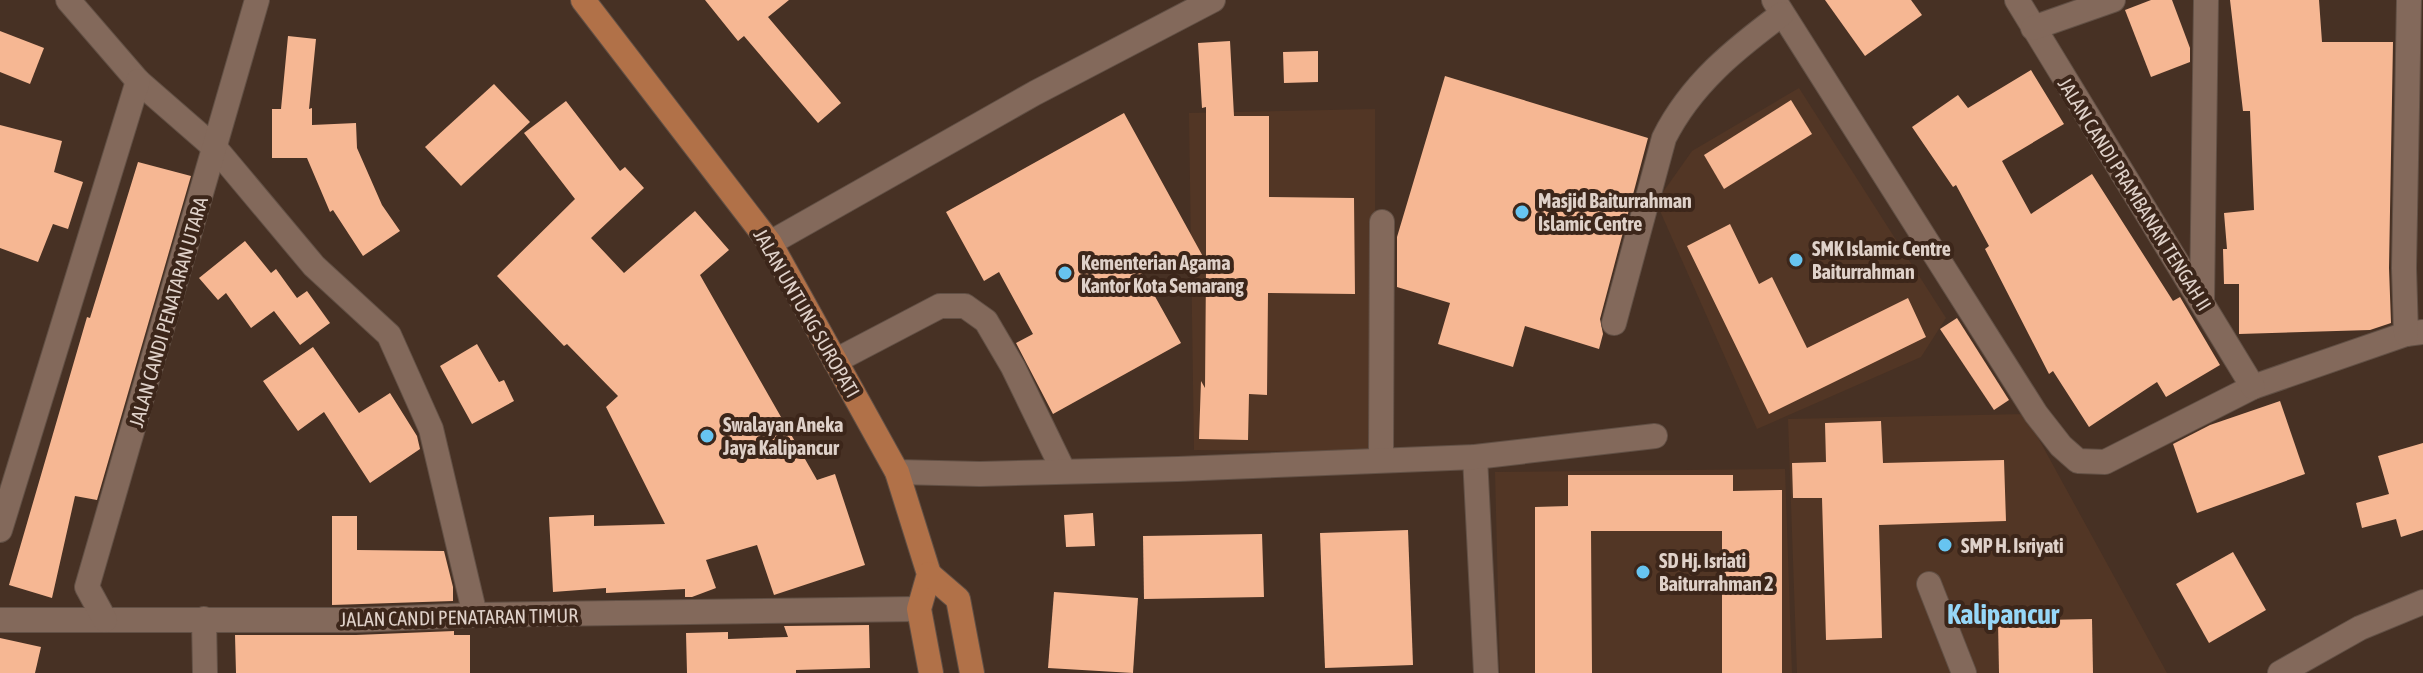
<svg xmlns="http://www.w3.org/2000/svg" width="2423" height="673" viewBox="0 0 2423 673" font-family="'Asap Condensed',sans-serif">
  <rect width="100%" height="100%" fill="#473124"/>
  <g fill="#523625">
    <polygon points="1799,88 1946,318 1921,357 1757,429 1656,202 1692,151"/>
    <polygon points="1375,109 1375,452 1194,450 1189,113"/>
    <polygon points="2025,414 2167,673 1797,673 1788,419"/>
    <polygon points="1785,469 1792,673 1500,673 1495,472"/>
  </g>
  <g fill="#f6b793">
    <polygon points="705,0 789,0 768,17 841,103 818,123 744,36 738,41"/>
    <polygon points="1825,0 1911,0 1922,15 1865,56"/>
    <polygon points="2151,0 2172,0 2190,48 2190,62 2151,77 2125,10"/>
    <polygon points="2230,0 2319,0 2322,42 2393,42 2389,268 2391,323 2370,330 2239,334 2239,284 2224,284 2223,249 2227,249 2224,213 2254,210 2250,111 2243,111"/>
    <polygon points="0,31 44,48 30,84 0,72"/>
    <polygon points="288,36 316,39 309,109 312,108 312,125 356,123 357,148 382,205 400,231 363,256 333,210 330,212 307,158 272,158 272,109 281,109"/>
    <polygon points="1230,41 1234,116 1269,116 1269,197 1354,198 1355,294 1268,293 1267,395 1249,394 1248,440 1199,439 1201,381 1205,388 1206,269 1138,266 1181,343 1053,414 1016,343 1033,334 999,272 984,281 946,212 1124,113 1206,262 1206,107 1202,108 1198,43"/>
    <polygon points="1318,51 1318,82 1284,83 1283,52"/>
    <polygon points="2031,70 2064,124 2002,161 2031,214 2092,174 2173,301 2180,297 2220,365 2166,397 2157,382 2089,427 2053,371 2049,374 1985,249 1989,246 1956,185 1953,187 1912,127 1958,95 1968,108"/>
    <polygon points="1445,76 1648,138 1600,319 1603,334 1599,349 1525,326 1513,367 1438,344 1450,303 1397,287 1397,237"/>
    <polygon points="494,84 530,122 461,186 425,147"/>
    <polygon points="1791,100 1812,134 1724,189 1704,155"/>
    <polygon points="566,101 620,171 625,167 644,188 591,238 624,273 695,211 729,250 700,275 817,480 835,474 865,565 774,595 757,545 706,560 716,588 692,597 685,597 685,589 606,593 606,588 553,592 549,517 594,515 594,526 665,524 606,407 618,396 567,344 564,346 497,276 575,199 524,133"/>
    <polygon points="0,125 62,141 54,172 83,182 68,229 53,224 38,262 0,248"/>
    <polygon points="138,162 191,176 97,500 75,496 52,598 9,585 87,317 90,318"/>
    <polygon points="1730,224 1759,284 1772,277 1807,348 1908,298 1926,337 1769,414 1687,246"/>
    <polygon points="245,241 271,273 276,269 297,298 307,291 330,323 300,345 274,311 251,328 226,293 218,300 199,278"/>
    <polygon points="1957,318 2009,400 1994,410 1940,329"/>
    <polygon points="477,344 499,382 504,380 514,401 472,424 440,366"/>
    <polygon points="313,347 359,413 390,393 417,436 420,449 370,483 324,412 298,431 263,381"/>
    <polygon points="2280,401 2305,474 2197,513 2173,444 2210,425"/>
    <polygon points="1881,421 1883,463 2004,460 2006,521 1879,525 1882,638 1826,640 1822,498 1793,498 1792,463 1826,462 1825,423"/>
    <polygon points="2423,443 2423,530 2401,537 2396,519 2362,528 2356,503 2389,494 2378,456"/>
    <polygon points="1568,475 1733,475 1733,491 1782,490 1782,673 1722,673 1722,531 1591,531 1592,673 1535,673 1535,507 1568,506"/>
    <polygon points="1093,513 1095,546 1066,547 1064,515"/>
    <polygon points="332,516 357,516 357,550 444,551 453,587 453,601 332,605"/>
    <polygon points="1408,530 1413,665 1325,668 1320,533"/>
    <polygon points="1262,534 1264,597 1144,599 1143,536"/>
    <polygon points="2233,552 2266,610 2209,643 2176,584"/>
    <polygon points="1054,592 1138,598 1133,673 1048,668"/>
    <polygon points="2092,619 2093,673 1999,673 1998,621"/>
    <polygon points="869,625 870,668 796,670 796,673 687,673 686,633 728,632 728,639 788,637 784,626"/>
    <polygon points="454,631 454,635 470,635 470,673 236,673 235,635 356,635"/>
    <polygon points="0,638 41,647 35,673 0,673"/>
  </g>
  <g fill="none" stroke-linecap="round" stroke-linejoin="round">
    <g stroke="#625045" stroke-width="26">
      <g id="minor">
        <polyline points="68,0 138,81 216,149 314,266 389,335 431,429 475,615"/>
        <polyline points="1774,0 2036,414 2061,446 2078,461 2105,462 2253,387 2406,334 2423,332"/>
        <polyline points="2017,0 2253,387"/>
        <polyline points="2033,28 2113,0"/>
        <polyline points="770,243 1035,93 1213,0"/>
        <polyline points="2202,302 2206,0"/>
        <path d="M1614,323l50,-185c27,-54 71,-89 118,-124"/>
        <polyline points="2406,334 2404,268 2409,0"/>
        <polyline points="835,361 940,306 965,306 986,321 1013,367 1063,470"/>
        <polyline points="1475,457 1486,673"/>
        <polyline points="1381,460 1382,222"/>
        <polyline points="897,472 980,474 1178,469 1475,457 1655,436"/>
        <polyline points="0,530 138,81"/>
        <polyline points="1929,584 1964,673"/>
        <polyline points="204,619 205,673"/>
        <polyline points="0,620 356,620 475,615 919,609"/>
        <polyline points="105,620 87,587 257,0"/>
        <polyline points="2280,673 2360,628 2423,602"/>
      </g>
    </g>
    <g stroke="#625045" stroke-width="26">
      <g id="major">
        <polyline points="583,0 770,243 897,472 929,574 919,609 931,673"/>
        <polyline points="929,574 958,599 972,673"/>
      </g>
    </g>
    <use href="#minor" stroke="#83695b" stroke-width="24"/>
    <use href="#major" stroke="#b17148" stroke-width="24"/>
  </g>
  <g fill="#67c4f0" stroke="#3c261a" stroke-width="3">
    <circle cx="1522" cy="212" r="8"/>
    <circle cx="1796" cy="260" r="8"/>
    <circle cx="1065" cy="273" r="8"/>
    <circle cx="707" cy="436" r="8"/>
    <circle cx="1945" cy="545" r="8"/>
    <circle cx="1643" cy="572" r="8"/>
  </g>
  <g text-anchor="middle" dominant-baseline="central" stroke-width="8" stroke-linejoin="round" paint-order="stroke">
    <g font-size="20" fill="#dfd1c9" stroke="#3c261a">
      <text transform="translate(2135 194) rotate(58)">JALAN CANDI PRAMBANAN TENGAH II</text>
      <text transform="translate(168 312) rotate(-74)">JALAN CANDI PENATARAN UTARA</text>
      <text transform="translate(807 313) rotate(60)">JALAN UNTUNG SUROPATI</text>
      <text transform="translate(459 617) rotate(-1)">JALAN CANDI PENATARAN TIMUR</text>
    </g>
    <g font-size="20" font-weight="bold" fill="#dfd1c9" stroke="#3c261a" text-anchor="start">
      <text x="1538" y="200">Masjid Baiturrahman<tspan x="1538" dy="23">Islamic Centre</tspan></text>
      <text x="1812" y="248">SMK Islamic Centre<tspan x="1812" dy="23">Baiturrahman</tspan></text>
      <text x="1081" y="262">Kementerian Agama<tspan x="1081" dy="23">Kantor Kota Semarang</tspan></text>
      <text x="723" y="424">Swalayan Aneka<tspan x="723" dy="23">Jaya Kalipancur</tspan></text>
      <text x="1961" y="545">SMP H. Isriyati</text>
      <text x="1659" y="560">SD Hj. Isriati<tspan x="1659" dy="23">Baiturrahman 2</tspan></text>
    </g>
    <g font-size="28" font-weight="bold" fill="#96d7f8" stroke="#3c261a">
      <text x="2003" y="614">Kalipancur</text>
    </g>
  </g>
</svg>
